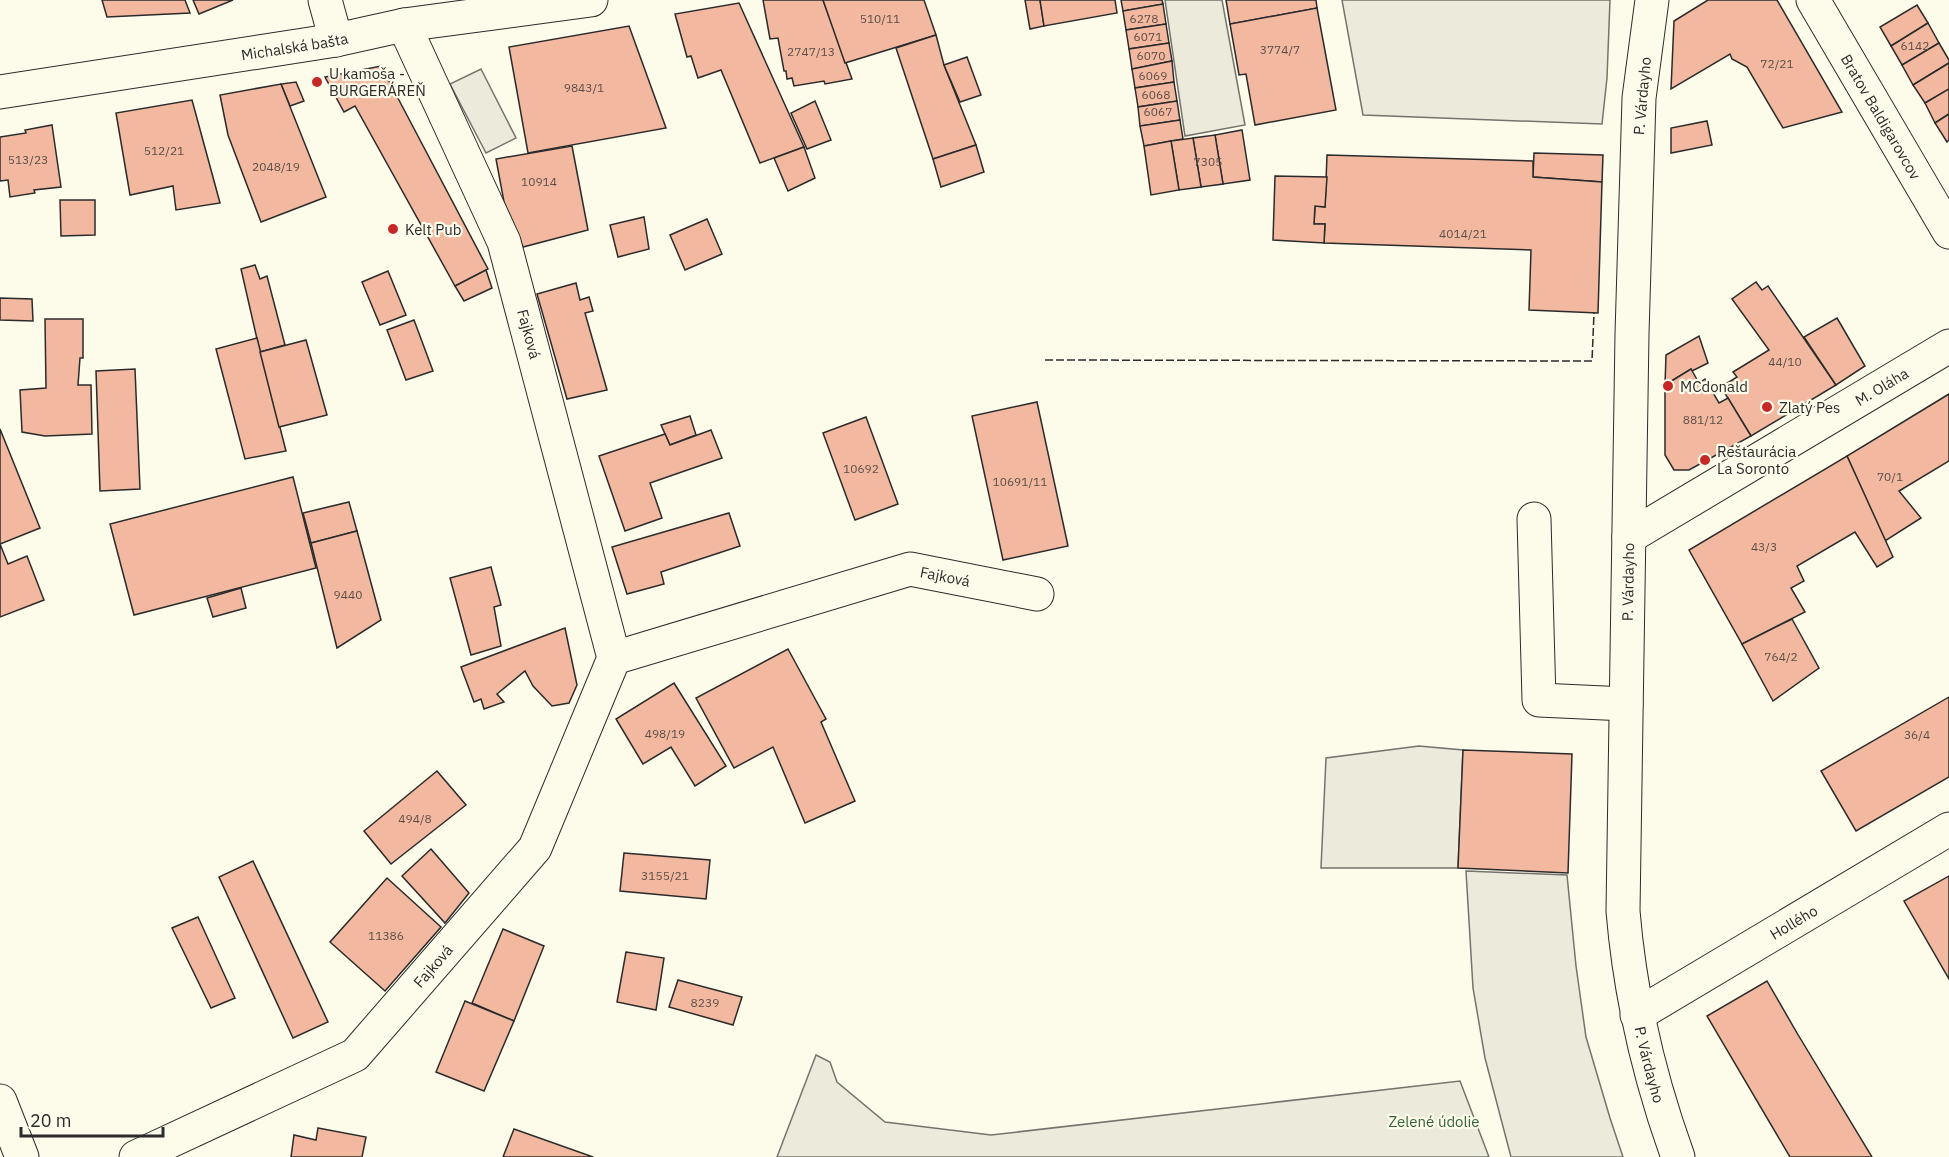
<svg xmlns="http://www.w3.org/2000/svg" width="1949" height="1157" viewBox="0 0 1949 1157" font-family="'IBM Plex Sans',sans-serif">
  <rect width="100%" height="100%" fill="#fdfbea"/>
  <g fill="#ecebdb" stroke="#74746e" stroke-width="1.5">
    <polygon points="1342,0 1610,0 1607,78 1602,124 1363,115"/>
    <polygon points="816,1055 830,1062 837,1082 885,1122 991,1135 1460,1081 1489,1157 777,1157"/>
  </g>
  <g fill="#eceadb" stroke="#74746e" stroke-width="1.5">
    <polygon points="1165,0 1222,0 1245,125 1185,136"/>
    <polygon points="481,69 516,138 486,153 450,84"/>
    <polygon points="1419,746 1463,750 1458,868 1321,868 1326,758"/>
    <polygon points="1466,871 1567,875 1576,966 1586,1037 1610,1118 1623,1157 1511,1157 1485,1058 1473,988"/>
  </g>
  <g fill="#f2b8a0" stroke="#2b2b2b" stroke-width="1.5">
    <polygon points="102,0 185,0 190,13 107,17"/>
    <polygon points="193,0 233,0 199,14"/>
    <polygon points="763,0 823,0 852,79 825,84 824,81 794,86 792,78 787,79 786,71 784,71 778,38 770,39"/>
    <polygon points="823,0 924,0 936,35 845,63"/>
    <polygon points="1025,0 1040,0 1044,26 1030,29"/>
    <polygon points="1040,0 1115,0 1117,13 1044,26"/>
    <polygon points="1121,0 1162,0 1163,4 1123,11"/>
    <polygon points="1226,0 1316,0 1317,8 1230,24"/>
    <polygon points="1708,0 1777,0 1842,112 1783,128 1747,67 1732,59 1730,54 1671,89 1674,21"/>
    <polygon points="739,3 804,147 760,163 721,70 698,78 691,56 687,57 675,14"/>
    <polygon points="1163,4 1166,24 1126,30 1123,11"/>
    <polygon points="1917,5 1928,23 1891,46 1880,27"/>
    <polygon points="1317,8 1336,110 1255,125 1246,74 1239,75 1230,24"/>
    <polygon points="1928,23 1939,43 1902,65 1891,46"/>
    <polygon points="1166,24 1169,43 1129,49 1126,30"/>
    <polygon points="629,26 666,128 528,153 509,47"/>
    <polygon points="936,35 944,65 976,145 933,159 896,48"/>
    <polygon points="1169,43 1172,61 1132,69 1129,49"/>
    <polygon points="1939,43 1949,60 1949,63 1913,85 1902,65"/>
    <polygon points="967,57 981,95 960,102 944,65"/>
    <polygon points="1172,61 1174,82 1135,88 1132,69"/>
    <polygon points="1949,63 1949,89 1925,103 1913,85"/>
    <polygon points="381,66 488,269 455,286 355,106 344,112 325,77"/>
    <polygon points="296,82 304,101 290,106 281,84"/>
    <polygon points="1174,82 1177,101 1138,107 1135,88"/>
    <polygon points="281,84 326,197 261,222 228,135 220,95"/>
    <polygon points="1949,89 1949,114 1935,123 1925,103"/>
    <polygon points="192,100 220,203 176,210 173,186 130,195 116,113"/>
    <polygon points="815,101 831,140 807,149 791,113"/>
    <polygon points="1177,101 1180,120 1140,126 1138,107"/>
    <polygon points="1949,114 1949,140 1947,142 1935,123"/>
    <polygon points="1180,120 1183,139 1144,146 1140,126"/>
    <polygon points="1707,121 1712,145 1671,153 1671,128"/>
    <polygon points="52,125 61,187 34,190 35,193 10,197 8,180 0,181 0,137 26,133 25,130"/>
    <polygon points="1242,130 1250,180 1223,184 1215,135"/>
    <polygon points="1215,135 1223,184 1201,187 1193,138"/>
    <polygon points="1193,138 1201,187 1179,190 1171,141"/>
    <polygon points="1171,141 1179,190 1151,195 1144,146"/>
    <polygon points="976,145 984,172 941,187 933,159"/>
    <polygon points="572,146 588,230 523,247 504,202 496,159"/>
    <polygon points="804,147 815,178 788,191 774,158"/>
    <polygon points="1534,153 1603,155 1602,182 1533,177"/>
    <polygon points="1327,155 1533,161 1533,177 1602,182 1598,313 1529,310 1531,250 1324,243 1325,224 1314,224 1315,206 1325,207"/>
    <polygon points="1275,176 1327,177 1325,207 1315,206 1314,224 1325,224 1324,243 1273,240"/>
    <polygon points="60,200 95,200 95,235 61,236"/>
    <polygon points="644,217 649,249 618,257 610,225"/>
    <polygon points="707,219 722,254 685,270 670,235"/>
    <polygon points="255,265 260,279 267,276 285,345 260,352 241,269"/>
    <polygon points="486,270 492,288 464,301 455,286"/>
    <polygon points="388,271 406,315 380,325 362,282"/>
    <polygon points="1756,282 1762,290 1768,286 1836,385 1751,436 1721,387 1737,377 1733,372 1769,350 1732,299"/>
    <polygon points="576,283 580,300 589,297 593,311 585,313 607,390 567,399 537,294"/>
    <polygon points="0,298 32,299 33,321 0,320"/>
    <polygon points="1837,318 1865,366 1836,385 1804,337"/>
    <polygon points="45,319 83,319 83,358 80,358 78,385 91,385 92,434 45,436 22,432 20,390 46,388"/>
    <polygon points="414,320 433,371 406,380 387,330"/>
    <polygon points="1699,336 1708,363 1692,371 1691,369 1665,385 1666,355"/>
    <polygon points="257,338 286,451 245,459 216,349"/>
    <polygon points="306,340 327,415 279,427 260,352"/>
    <polygon points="135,369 140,489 100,491 96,371"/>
    <polygon points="1691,369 1699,383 1705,379 1719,403 1728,398 1751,436 1689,470 1674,470 1665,455 1665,385"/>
    <polygon points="1949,394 1949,461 1899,491 1921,518 1885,541 1847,456"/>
    <polygon points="1037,402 1068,546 1003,560 972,416"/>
    <polygon points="690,416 696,435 670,445 661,425"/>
    <polygon points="866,417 898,504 855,520 823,433"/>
    <polygon points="0,429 40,528 0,544 8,564 27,556 44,600 0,617"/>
    <polygon points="711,430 722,458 650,483 662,518 625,531 599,456 665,434 670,445"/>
    <polygon points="1847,456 1893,557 1877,567 1855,532 1797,566 1804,581 1791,588 1805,612 1742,644 1689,550"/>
    <polygon points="293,477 316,568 134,615 110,524"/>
    <polygon points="349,502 357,531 311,543 303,513"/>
    <polygon points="729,513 740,546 661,572 664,584 627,594 612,547"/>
    <polygon points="357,531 381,620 337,648 311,543"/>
    <polygon points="491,567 501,605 494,607 501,646 471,655 450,578"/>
    <polygon points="241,588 246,608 213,617 207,598"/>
    <polygon points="1792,619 1819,668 1773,701 1742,644"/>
    <polygon points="565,628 577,685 569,703 552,706 533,686 525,671 497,694 504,702 484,709 481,699 474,702 461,667"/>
    <polygon points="788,649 826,719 821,722 855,801 805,823 773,747 734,768 696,698"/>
    <polygon points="674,683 726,766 695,786 671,747 643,764 616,719"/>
    <polygon points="1949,697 1949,777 1856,831 1821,771"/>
    <polygon points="1463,750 1572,754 1568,873 1458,868"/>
    <polygon points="437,771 466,805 391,864 364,831"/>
    <polygon points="431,849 469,893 445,923 402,876"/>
    <polygon points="624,853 710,860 706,899 620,891"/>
    <polygon points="253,861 328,1022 293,1038 219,877"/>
    <polygon points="1949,876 1949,979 1904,901"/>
    <polygon points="387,878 441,927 385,991 330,942"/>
    <polygon points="198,917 235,998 211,1008 172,928"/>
    <polygon points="503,929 544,946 514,1021 472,1003"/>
    <polygon points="626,952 664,958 656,1010 617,1002"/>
    <polygon points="678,980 742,997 733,1025 669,1007"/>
    <polygon points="1767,981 1797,1033 1872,1157 1790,1157 1707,1016"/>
    <polygon points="465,1001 514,1021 484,1091 436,1072"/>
    <polygon points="318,1128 366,1137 362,1157 291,1157 294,1135 316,1140"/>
    <polygon points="514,1129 593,1157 503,1157"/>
  </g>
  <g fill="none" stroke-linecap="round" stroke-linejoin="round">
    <g stroke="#2b2b2b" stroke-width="35">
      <g id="minor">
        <polyline points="325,0 336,40"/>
        <path id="s1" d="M1652,0l-13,98 -7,236 -9,577c7,84 26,166 55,246"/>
        <path id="s2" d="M1813,0l136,232"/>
        <path id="s3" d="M0,92l336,-52 68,-15 187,-25"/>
        <polyline points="1534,519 1539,700 1626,704"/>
        <path id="s4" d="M1629,537l320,-191"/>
        <path id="s5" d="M614,658l296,-89 127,25"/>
        <path id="s6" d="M1637,1015l312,-186"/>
        <polyline points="0,1101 22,1157"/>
        <path id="s7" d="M136,1157l219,-102 180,-207 79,-190 -110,-416 -100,-217"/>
      </g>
    </g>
    <use href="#minor" stroke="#fdfbea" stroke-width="33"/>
    <polyline stroke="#2b2b2b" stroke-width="1.5" stroke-dasharray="8 3" stroke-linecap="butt" points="1045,360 1592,361 1594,313"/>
  </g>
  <g fill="#c62828" stroke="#fdfbea" stroke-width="2">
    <circle cx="317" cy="82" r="6"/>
    <circle cx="393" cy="229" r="6"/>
    <circle cx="1668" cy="386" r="6"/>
    <circle cx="1767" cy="407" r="6"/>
    <circle cx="1705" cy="460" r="6"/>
  </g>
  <g text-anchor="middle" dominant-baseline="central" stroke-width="4.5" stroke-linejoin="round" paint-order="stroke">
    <g font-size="12" fill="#5d4e48">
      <text x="880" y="18">510/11</text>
      <text x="1144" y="18">6278</text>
      <text x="1148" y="36">6071</text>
      <text x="1915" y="45">6142</text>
      <text x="1280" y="49">3774/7</text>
      <text x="811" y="51">2747/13</text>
      <text x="1151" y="55">6070</text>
      <text x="1777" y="63">72/21</text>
      <text x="1153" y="75">6069</text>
      <text x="584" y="87">9843/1</text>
      <text x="1156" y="94">6068</text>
      <text x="1158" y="111">6067</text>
      <text x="164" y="150">512/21</text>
      <text x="28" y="159">513/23</text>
      <text x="1208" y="161">7305</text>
      <text x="276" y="166">2048/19</text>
      <text x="539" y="181">10914</text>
      <text x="1463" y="233">4014/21</text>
      <text x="1785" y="361">44/10</text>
      <text x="1703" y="419">881/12</text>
      <text x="861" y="468">10692</text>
      <text x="1890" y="476">70/1</text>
      <text x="1020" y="481">10691/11</text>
      <text x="1764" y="546">43/3</text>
      <text x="348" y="594">9440</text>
      <text x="1781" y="656">764/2</text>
      <text x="665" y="733">498/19</text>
      <text x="1917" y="734">36/4</text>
      <text x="415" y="818">494/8</text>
      <text x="665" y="875">3155/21</text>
      <text x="386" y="935">11386</text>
      <text x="705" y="1002">8239</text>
    </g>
    <g font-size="15" fill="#2b2b2b" stroke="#fdfbea">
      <text stroke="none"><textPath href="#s3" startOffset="298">Michalská bašta</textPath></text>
      <text transform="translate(1642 96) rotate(-85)">P. Várdayho</text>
      <text stroke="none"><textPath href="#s2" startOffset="135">Bratov Baldigarovcov</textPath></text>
      <text transform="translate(529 334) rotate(75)">Fajková</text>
      <text stroke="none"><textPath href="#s4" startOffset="294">M. Oláha</textPath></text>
      <text stroke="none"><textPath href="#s5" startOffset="345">Fajková</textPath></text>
      <text transform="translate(1628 582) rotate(-89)">P. Várdayho</text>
      <text stroke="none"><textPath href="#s6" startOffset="182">Hollého</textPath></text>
      <text stroke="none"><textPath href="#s7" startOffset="360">Fajková</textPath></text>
      <text stroke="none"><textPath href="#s1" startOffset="1068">P. Várdayho</textPath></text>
    </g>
    <g font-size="15" fill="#2b2b2b" stroke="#fdfbea" text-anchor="start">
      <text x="329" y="73">U kamoša -<tspan x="329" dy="17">BURGERÁREŇ</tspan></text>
      <text x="405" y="229">Kelt Pub</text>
      <text x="1680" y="386">MCdonald</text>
      <text x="1779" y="407">Zlatý Pes</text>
      <text x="1717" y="451">Reštaurácia<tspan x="1717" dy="17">La Soronto</tspan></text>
    </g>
    <g font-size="15" fill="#34623c" stroke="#fdfbea">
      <text x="1434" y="1121">Zelené údolie</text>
    </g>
  </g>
  <path d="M21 1127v9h142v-9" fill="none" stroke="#2b2b2b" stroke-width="3"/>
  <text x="30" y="1127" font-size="18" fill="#2b2b2b" stroke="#fdfbea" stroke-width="4.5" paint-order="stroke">20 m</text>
</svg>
